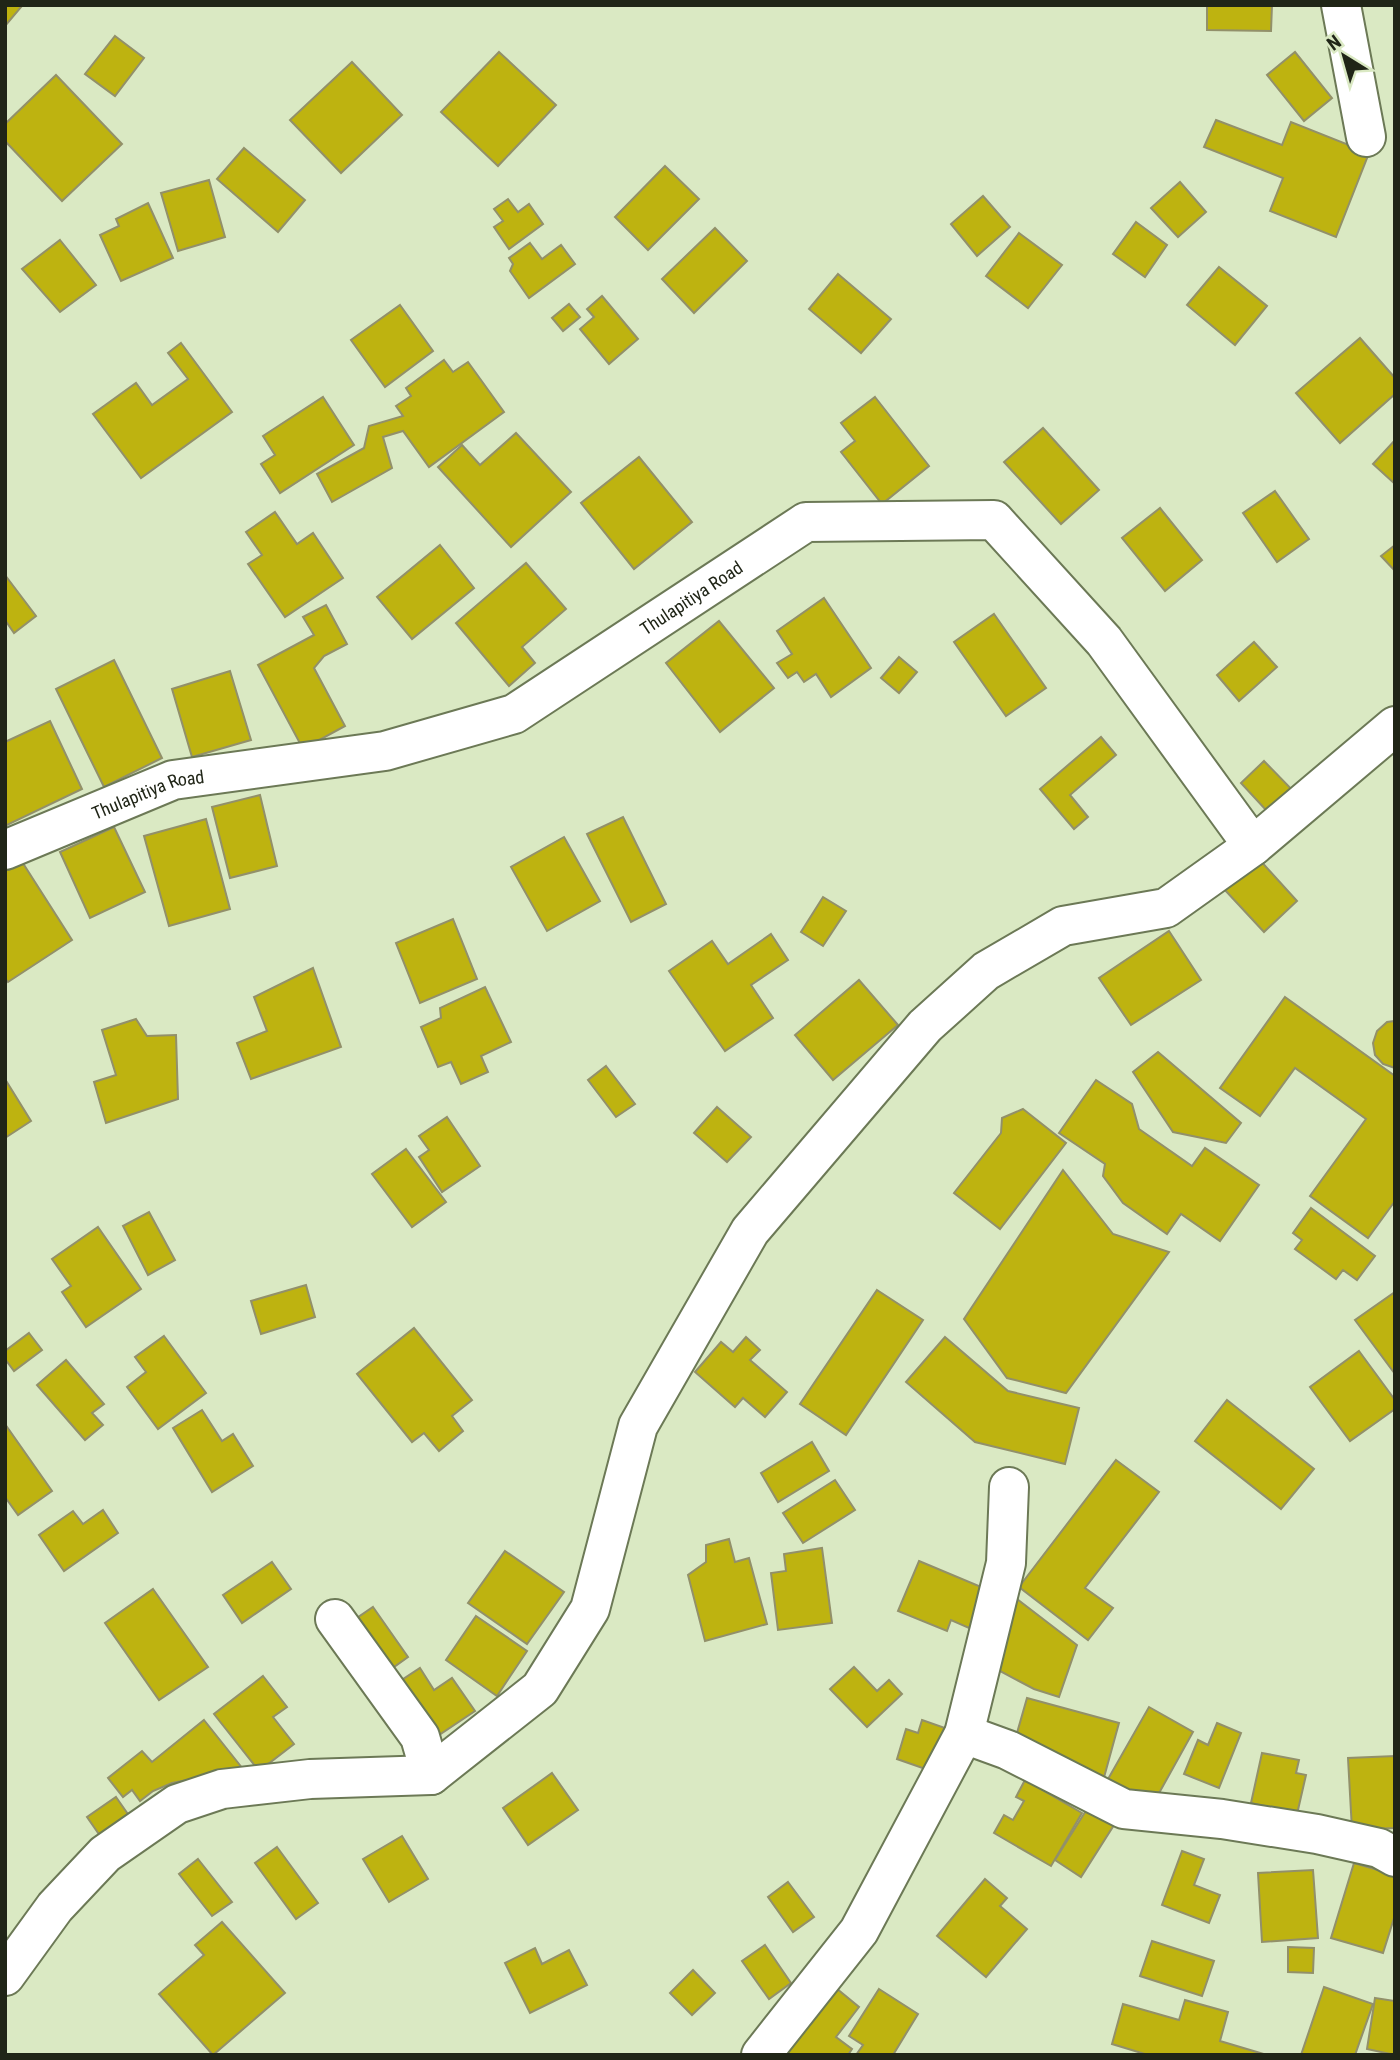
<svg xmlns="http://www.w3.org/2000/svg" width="1400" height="2060" viewBox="0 0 1400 2060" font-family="'Roboto Condensed',sans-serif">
  <rect width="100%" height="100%" fill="#dae9c3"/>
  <g fill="#beb310" stroke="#92906a" stroke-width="2">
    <polygon points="5,5 22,6 5,26"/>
    <polygon points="1207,5 1272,5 1271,31 1207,30"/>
    <polygon points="115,36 144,58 115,96 85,74"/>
    <polygon points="499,52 556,105 498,166 441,112"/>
    <polygon points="1295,52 1332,98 1304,121 1267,75"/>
    <polygon points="352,62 402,115 341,173 290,120"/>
    <polygon points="56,75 122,144 62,201 5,141 5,124"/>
    <polygon points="1216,120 1282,145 1291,122 1369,153 1336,237 1270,211 1283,178 1204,147"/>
    <polygon points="244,148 305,200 278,232 217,179"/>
    <polygon points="665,166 699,199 648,250 615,217"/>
    <polygon points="209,180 225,237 178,251 161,193"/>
    <polygon points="1180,182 1206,212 1178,237 1151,208"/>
    <polygon points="983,196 1010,227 977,256 951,224"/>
    <polygon points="508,199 518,212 529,204 543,224 509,249 494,227 503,221 494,209"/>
    <polygon points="148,203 173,258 121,281 100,235 119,226 116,219"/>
    <polygon points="1136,222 1167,245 1145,277 1113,254"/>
    <polygon points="715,228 747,261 694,313 662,279"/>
    <polygon points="1019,233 1062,265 1028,308 986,276"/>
    <polygon points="60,240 96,285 60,312 22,269"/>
    <polygon points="530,243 542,259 561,245 575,264 529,298 510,271 513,264 509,258"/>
    <polygon points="1219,267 1267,306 1235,345 1187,305"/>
    <polygon points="838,274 891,319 861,353 809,309"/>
    <polygon points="602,296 638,339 609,364 580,329 594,317 587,309"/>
    <polygon points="569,304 580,317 563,331 552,318"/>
    <polygon points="400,305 433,351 385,387 351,340"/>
    <polygon points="1360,338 1395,378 1395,394 1340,443 1296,393"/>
    <polygon points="181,343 232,412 141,478 93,414 136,383 152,405 188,379 168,353"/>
    <polygon points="444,360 453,372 468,362 504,412 429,467 403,431 383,437 392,468 332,502 317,474 364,448 369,426 403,416 396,406 411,396 406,388"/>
    <polygon points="323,397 354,445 280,493 261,464 275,455 263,436"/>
    <polygon points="875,397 929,466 882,504 841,452 855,441 841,423"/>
    <polygon points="1043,428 1099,490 1061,524 1004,462"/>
    <polygon points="516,433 571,492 511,547 438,467 462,445 480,465"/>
    <polygon points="1395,440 1395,484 1373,464"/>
    <polygon points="639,457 692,522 634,569 581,503"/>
    <polygon points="1275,491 1309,539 1277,562 1243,513"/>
    <polygon points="1160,508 1202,560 1165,591 1122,538"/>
    <polygon points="275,512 297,544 313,533 343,578 285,617 248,564 262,555 246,532"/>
    <polygon points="440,545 474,588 412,639 377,597"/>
    <polygon points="1395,545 1395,571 1381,556"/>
    <polygon points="526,563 566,609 522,647 535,663 509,686 456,623"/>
    <polygon points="5,575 36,616 14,633 5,620"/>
    <polygon points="824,598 871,668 831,697 816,674 804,682 797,672 788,678 777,663 792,654 777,631"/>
    <polygon points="326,605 347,644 324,656 314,668 345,726 303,749 258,665 314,635 303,617"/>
    <polygon points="994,614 1046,688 1006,716 954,642"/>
    <polygon points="719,621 774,688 720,732 666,663"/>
    <polygon points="1254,642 1277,667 1239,701 1217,675"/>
    <polygon points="899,657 917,672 899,693 881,678"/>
    <polygon points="114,660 162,758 104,787 56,689"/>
    <polygon points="230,671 251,740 192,757 172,689"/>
    <polygon points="50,721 82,789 5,826 5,742"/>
    <polygon points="1101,737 1116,755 1070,795 1088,817 1074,829 1040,789"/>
    <polygon points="1264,761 1301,799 1277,822 1241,783"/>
    <polygon points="260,795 277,866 230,878 212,807"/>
    <polygon points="623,817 666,904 631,922 587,834"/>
    <polygon points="206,819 230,909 169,926 144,836"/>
    <polygon points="114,827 145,892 90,918 60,852"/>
    <polygon points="564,837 600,901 547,931 511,867"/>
    <polygon points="19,857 72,940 8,982 5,978 5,866"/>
    <polygon points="1258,858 1297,901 1264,932 1224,889"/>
    <polygon points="823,897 846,911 823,946 801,932"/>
    <polygon points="453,919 477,979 420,1003 396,943"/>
    <polygon points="1169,931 1201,980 1131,1025 1099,978"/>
    <polygon points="771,934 788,960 751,985 773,1018 725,1051 669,971 712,941 728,964"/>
    <polygon points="313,968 341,1047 251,1079 237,1043 267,1031 254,997"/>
    <polygon points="859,980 898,1025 833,1080 795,1035"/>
    <polygon points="485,987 511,1042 481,1056 488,1072 461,1084 451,1062 438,1067 421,1027 441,1018 440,1008"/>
    <polygon points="1285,997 1395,1076 1395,1201 1368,1238 1310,1196 1366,1119 1295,1068 1260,1116 1220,1088"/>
    <polygon points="136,1019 147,1036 176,1035 178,1099 106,1123 94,1082 116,1075 102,1030"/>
    <polygon points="1395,1021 1395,1068 1383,1064 1375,1055 1373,1043 1377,1031 1387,1022"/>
    <polygon points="1158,1052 1241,1123 1226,1143 1173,1132 1133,1072"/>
    <polygon points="606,1066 635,1104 616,1117 588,1080"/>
    <polygon points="5,1079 31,1121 5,1138"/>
    <polygon points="1096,1080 1132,1104 1139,1129 1192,1166 1205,1148 1259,1185 1220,1241 1181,1214 1167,1234 1123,1203 1103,1176 1105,1164 1059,1133"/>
    <polygon points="717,1107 751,1137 727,1162 694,1133"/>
    <polygon points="1023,1109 1066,1143 1000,1229 954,1193 1001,1133 1002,1118"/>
    <polygon points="447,1117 480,1166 442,1192 419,1157 429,1150 419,1136"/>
    <polygon points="406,1149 446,1202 412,1227 372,1174"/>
    <polygon points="1063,1170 1113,1234 1169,1252 1066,1393 1007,1378 964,1319"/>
    <polygon points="1311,1208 1375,1256 1357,1280 1343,1270 1336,1279 1295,1249 1302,1240 1293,1233"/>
    <polygon points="149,1212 175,1260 148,1275 123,1226"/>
    <polygon points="98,1227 141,1289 86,1327 62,1292 71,1286 52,1259"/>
    <polygon points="306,1285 315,1317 261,1334 251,1301"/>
    <polygon points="877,1290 923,1320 846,1435 800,1404"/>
    <polygon points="1395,1292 1395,1374 1355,1320"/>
    <polygon points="414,1328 472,1400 452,1416 463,1431 439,1451 424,1433 412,1442 357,1374"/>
    <polygon points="29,1333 42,1350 14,1371 5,1359 5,1351"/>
    <polygon points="164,1336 206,1393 158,1429 127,1387 146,1372 135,1357"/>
    <polygon points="746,1337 760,1350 750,1360 787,1392 765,1417 743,1398 735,1407 695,1372 721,1342 733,1352"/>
    <polygon points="945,1337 1008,1391 1079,1408 1065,1464 975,1442 906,1382"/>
    <polygon points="1359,1351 1395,1400 1395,1409 1350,1441 1310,1387"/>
    <polygon points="66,1360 104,1404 92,1413 103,1425 85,1440 37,1385"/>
    <polygon points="1227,1400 1314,1469 1281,1509 1195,1441"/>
    <polygon points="202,1410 222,1441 233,1434 253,1466 212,1492 173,1428"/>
    <polygon points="5,1424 52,1491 18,1515 5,1497"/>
    <polygon points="812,1442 829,1471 778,1502 761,1473"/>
    <polygon points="1116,1460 1159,1492 1085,1588 1113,1608 1088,1640 1019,1587"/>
    <polygon points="835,1480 855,1510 803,1543 783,1513"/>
    <polygon points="103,1510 118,1533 64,1571 39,1535 73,1511 83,1524"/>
    <polygon points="729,1539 735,1562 749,1558 767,1624 705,1641 688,1575 706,1562 706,1545"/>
    <polygon points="822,1548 832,1623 778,1630 771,1573 786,1571 784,1554"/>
    <polygon points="505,1551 564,1592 527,1644 468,1603"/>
    <polygon points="919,1561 986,1589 969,1628 951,1620 947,1631 898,1611"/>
    <polygon points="272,1562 291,1589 242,1623 223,1595"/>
    <polygon points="153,1589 208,1667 159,1700 105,1623"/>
    <polygon points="1009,1593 1077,1645 1059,1697 1034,1689 998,1670"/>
    <polygon points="373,1607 408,1657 387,1672 351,1622"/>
    <polygon points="476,1616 527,1651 497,1696 446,1660"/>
    <polygon points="854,1667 877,1691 889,1680 902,1694 867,1727 830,1689"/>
    <polygon points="420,1668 434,1690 452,1678 475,1711 433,1739 397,1683"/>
    <polygon points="263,1676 287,1707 273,1717 294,1744 259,1771 214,1714"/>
    <polygon points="1027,1698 1119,1723 1103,1781 1015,1740"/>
    <polygon points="1149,1707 1193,1732 1153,1804 1108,1779"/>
    <polygon points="204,1720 243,1769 172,1783 153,1791 140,1801 132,1790 123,1797 108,1778 142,1751 152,1762"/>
    <polygon points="922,1720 948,1729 934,1772 897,1759 906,1729 918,1733"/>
    <polygon points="1217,1723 1241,1733 1219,1788 1184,1774 1198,1740 1208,1745"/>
    <polygon points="1262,1753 1299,1760 1296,1773 1306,1775 1295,1823 1262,1816 1264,1806 1251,1803"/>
    <polygon points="1395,1756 1395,1828 1352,1830 1348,1758"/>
    <polygon points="552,1773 578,1810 528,1845 503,1808"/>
    <polygon points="1025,1780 1082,1813 1051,1866 994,1833 1004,1815 1013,1820 1024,1801 1016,1797"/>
    <polygon points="116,1797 137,1827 103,1840 87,1817"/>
    <polygon points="1087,1809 1114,1825 1081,1877 1055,1860"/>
    <polygon points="402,1836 428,1879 389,1902 363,1859"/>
    <polygon points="277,1847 318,1903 296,1919 255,1863"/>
    <polygon points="1182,1851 1204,1859 1194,1885 1220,1895 1209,1923 1162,1905"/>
    <polygon points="198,1859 232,1902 212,1916 179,1874"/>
    <polygon points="1354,1863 1395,1875 1395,1915 1383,1953 1331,1938"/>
    <polygon points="1313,1870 1318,1938 1262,1942 1258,1873"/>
    <polygon points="985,1879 1007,1898 1000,1906 1027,1929 986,1977 937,1936"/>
    <polygon points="788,1882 814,1917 793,1932 768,1897"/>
    <polygon points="222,1922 285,1993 213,2055 159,1994 204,1955 195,1945"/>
    <polygon points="1152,1941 1214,1961 1202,1996 1140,1976"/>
    <polygon points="765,1945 791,1983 769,1999 742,1961"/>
    <polygon points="1288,1947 1314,1948 1313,1973 1288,1972"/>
    <polygon points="535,1948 542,1964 569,1950 587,1985 530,2013 505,1963"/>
    <polygon points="693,1970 715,1993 692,2015 670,1993"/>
    <polygon points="1324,1987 1373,2004 1355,2055 1301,2055"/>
    <polygon points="836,1988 859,2007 836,2037 852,2049 848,2055 769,2055"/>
    <polygon points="879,1989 918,2014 893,2055 856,2055 863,2045 849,2036"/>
    <polygon points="1375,1998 1395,2001 1395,2055 1367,2049"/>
    <polygon points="1185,2000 1228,2012 1220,2041 1267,2055 1148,2055 1112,2044 1123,2004 1179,2020"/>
  </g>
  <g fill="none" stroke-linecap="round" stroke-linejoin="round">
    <g stroke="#6c7956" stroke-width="42">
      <g id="minor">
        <polyline points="1341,5 1366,137"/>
        <path id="s1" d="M5,850l168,-70 212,-29 129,-37 292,-192 188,-2 110,121 149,205"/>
        <polyline points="335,1619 420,1737 431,1775"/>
        <polyline points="964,1734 1008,1750 1124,1809 1222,1819 1317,1834 1379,1848 1395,1857"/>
        <polyline points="5,1976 55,1907 105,1854 177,1804 222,1789 310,1779 431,1775 540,1689 590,1609 638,1426 750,1231 925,1026 986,971 1063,926 1166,908 1253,846 1395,726"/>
        <polyline points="761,2055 859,1931 964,1734 1006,1563 1009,1487"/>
      </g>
    </g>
    <use href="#minor" stroke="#fff" stroke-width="38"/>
  </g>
  <g text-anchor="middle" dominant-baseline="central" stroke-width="6" stroke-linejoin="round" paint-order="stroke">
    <g font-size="18" fill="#202517" stroke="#dae9c3">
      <text stroke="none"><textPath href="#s1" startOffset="742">Thulapitiya Road</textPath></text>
      <text stroke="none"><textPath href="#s1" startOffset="154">Thulapitiya Road</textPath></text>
    </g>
  </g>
  <rect width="1400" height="2060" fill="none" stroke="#202517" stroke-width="14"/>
  <g transform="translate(1344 56) rotate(323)" stroke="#dae9c3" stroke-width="5" paint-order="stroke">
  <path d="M0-5L12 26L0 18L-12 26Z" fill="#202517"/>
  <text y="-10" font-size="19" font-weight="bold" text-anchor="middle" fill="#202517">N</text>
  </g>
</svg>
